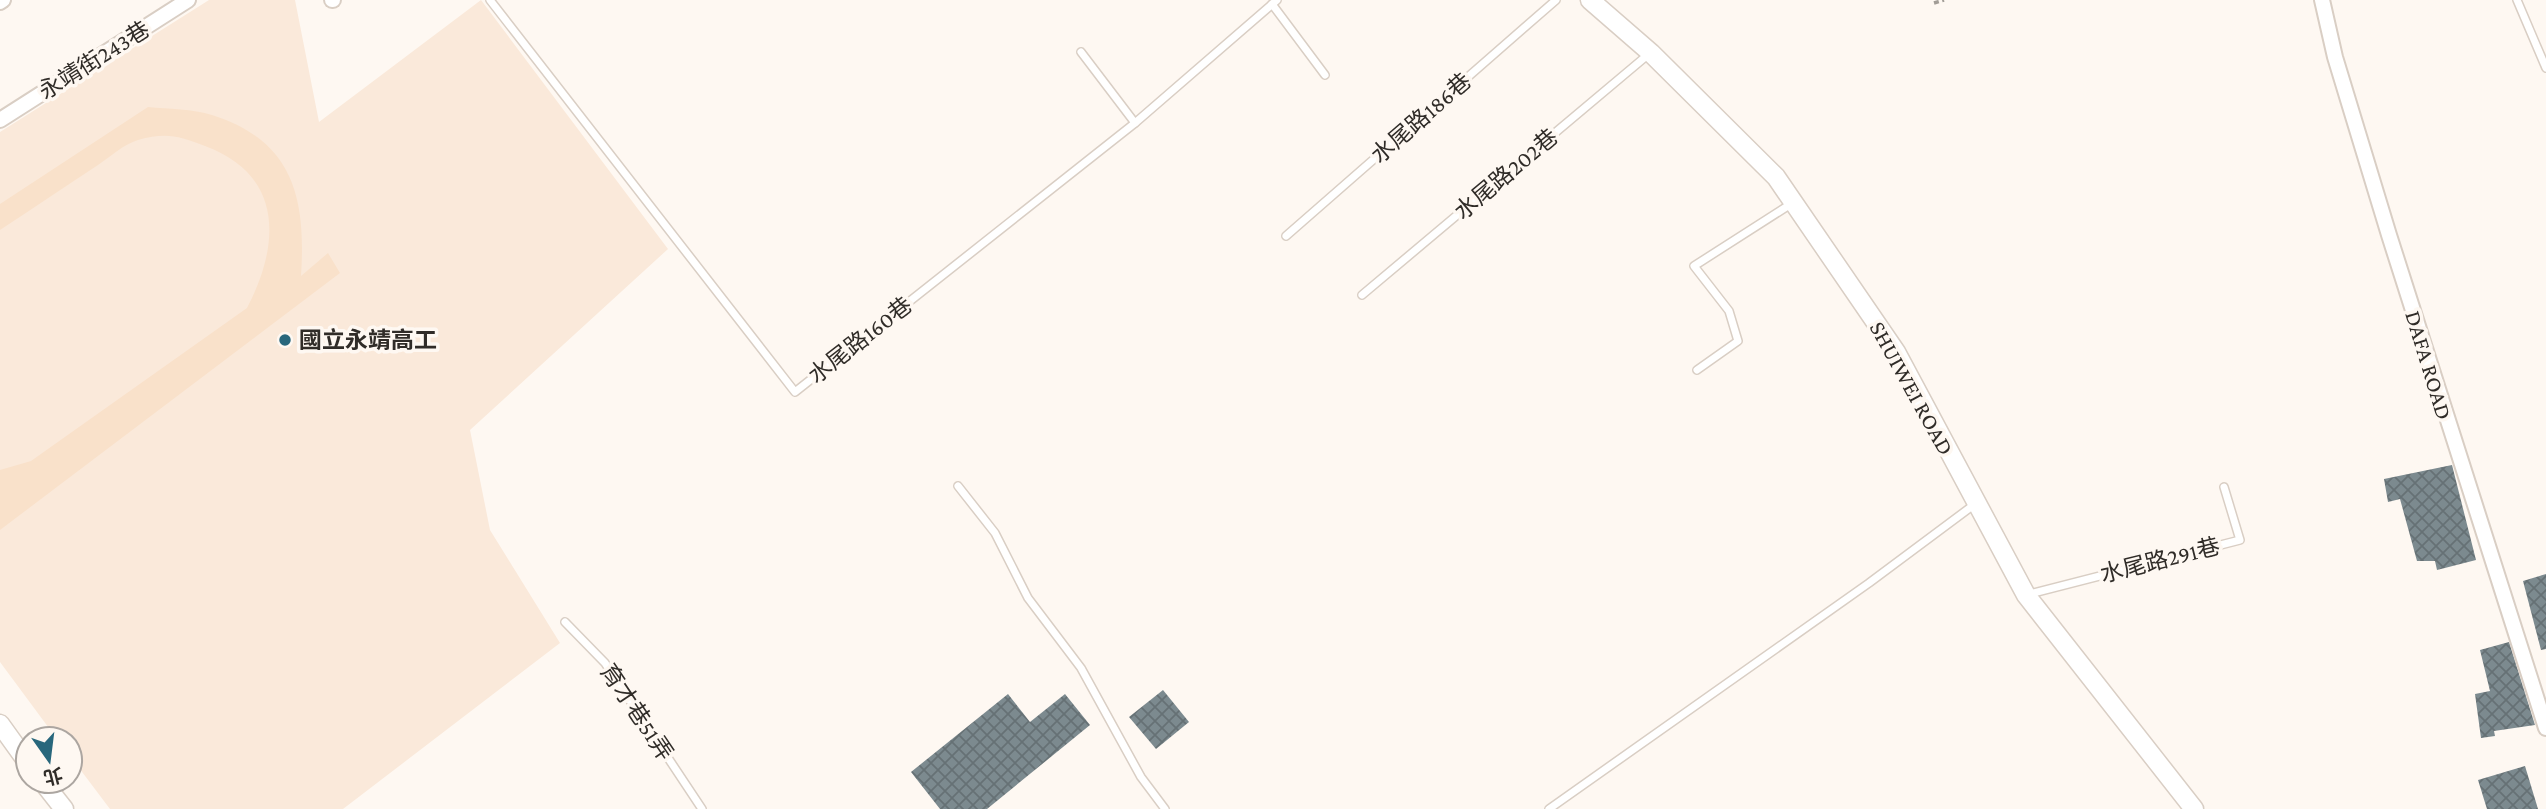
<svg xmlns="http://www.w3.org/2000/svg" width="2546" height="809" viewBox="0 0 2546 809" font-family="'Crimson Pro','Noto Sans TC',serif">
  <defs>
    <pattern id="building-cross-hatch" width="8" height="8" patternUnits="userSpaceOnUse" patternTransform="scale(1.75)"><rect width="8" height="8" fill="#7c8a8f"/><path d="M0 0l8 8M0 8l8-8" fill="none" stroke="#667175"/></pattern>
  </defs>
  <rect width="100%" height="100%" fill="#fef8f2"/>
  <polygon fill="#fae9da" points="209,0 295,0 319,122 481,0 668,249 470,430 490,530 560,643 343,809 110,809 70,756 70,739 57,739 0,662 0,132"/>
  <path fill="#f9e1ca" d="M148,107c20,2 45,2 64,8 82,26 94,84 89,161l27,-23 12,20 -340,257v-60l31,-9 216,-153c34,-65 36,-133 -42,-162 -26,-10 -39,-14 -67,-6 -14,4 -28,17 -40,25 -33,22 -65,43 -98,65v-26z"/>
  <g fill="url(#building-cross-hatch)">
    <polygon points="2452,465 2476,560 2437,570 2435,561 2417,561 2400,499 2388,502 2384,479"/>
    <polygon points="2546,574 2546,649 2541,650 2523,581"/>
    <polygon points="2509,642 2535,725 2494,731 2495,736 2481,738 2475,694 2490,691 2480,650"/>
    <polygon points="1163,690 1189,722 1156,749 1129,717"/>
    <polygon points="1008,694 1030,722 1065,694 1090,725 987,809 940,809 911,772"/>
    <polygon points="2525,766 2538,809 2487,809 2478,780"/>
  </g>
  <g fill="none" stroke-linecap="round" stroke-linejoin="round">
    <g stroke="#d9cec4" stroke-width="10">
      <g id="service">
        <polyline points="490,0 795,392 1135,123 1277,0"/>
        <polyline points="2517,0 2546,68"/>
        <polyline points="1272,4 1325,75"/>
        <polyline points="1081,52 1135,123"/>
        <polyline points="1286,236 1556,0"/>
        <polyline points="1362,295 1650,53"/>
        <polyline points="1697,370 1738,341 1729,311 1694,266 1794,202"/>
        <polyline points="958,486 995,533 1028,598 1081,668 1141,777 1165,809"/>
        <polyline points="2026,595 2240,540 2224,487"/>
        <polyline points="565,622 605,663 702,809"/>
        <polyline points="1549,809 1869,583 1975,504"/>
      </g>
    </g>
    <g stroke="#d9cec4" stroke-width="18">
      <g id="minor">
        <polyline points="332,0 333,0"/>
        <polyline points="2322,0 2335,57 2389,235 2546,728"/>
        <polyline points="0,2 3,0"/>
        <polyline points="0,120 188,0"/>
      </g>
    </g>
    <g stroke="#d9cec4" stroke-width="21">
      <g id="tertiary">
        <polyline points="1590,0 1651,53 1776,177 1896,352 2026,595 2194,809"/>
        <polyline points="0,724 28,763"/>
        <polyline points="42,781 64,809"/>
      </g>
    </g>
    <polyline stroke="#a29d97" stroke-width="3.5" stroke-dasharray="5 3.5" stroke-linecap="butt" points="1934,3 1944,0"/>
    <use href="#service" stroke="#fff" stroke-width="7"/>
    <use href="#minor" stroke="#fff" stroke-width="14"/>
    <use href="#tertiary" stroke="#fff" stroke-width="18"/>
  </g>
  <circle fill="#28677c" stroke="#fef8f2" stroke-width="2.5" cx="285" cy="340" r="7"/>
  <g text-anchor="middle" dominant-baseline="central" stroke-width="7" stroke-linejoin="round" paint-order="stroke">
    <g font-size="23" fill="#302c28" stroke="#fef8f2">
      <text transform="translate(94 60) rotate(-32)">永靖街243巷</text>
      <text transform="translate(1421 118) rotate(-41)">水尾路186巷</text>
      <text transform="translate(1506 174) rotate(-40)">水尾路202巷</text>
      <text transform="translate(860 340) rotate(-38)">水尾路160巷</text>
      <text transform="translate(2429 365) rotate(73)">DAFA ROAD</text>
      <text transform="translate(1912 388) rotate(61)">SHUIWEI ROAD</text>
      <text transform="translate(2160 560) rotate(-14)">水尾路291巷</text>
      <text transform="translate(637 712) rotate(56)">育才巷51弄</text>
    </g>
    <g font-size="23" font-weight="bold" fill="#302c28" stroke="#fef8f2" text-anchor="start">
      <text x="299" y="340">國立永靖高工</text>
    </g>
  </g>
  <g transform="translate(49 760) rotate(166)"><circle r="33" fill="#fef8f2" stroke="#aca6a1" stroke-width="2"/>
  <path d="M0-5L12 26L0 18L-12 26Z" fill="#28677c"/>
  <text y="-10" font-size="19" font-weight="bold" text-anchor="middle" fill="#302c28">北</text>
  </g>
</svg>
